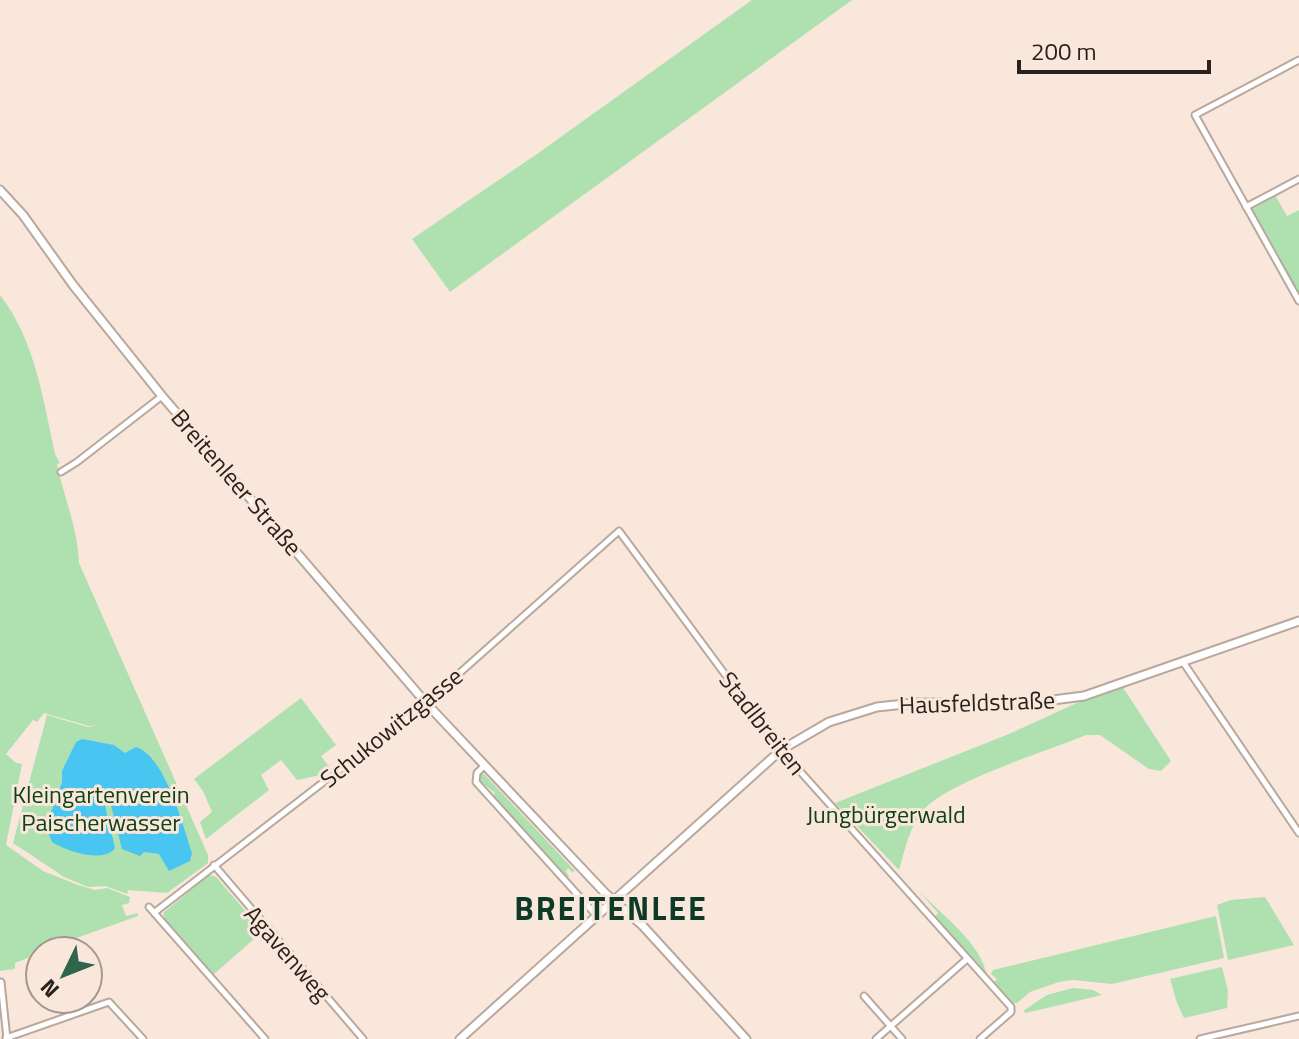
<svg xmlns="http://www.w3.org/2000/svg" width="1299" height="1039" viewBox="0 0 1299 1039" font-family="'Titillium Web',sans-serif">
  <rect width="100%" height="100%" fill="#f9e7db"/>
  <g fill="#aee1af">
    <polygon points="752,0 852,0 450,292 412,239 537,154"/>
    <polygon points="1275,195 1287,216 1299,210 1299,295 1250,208"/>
    <path d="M0,295c35,45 43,104 55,159l5,9 -3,1c7,34 21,65 22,99l129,292v8l-41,30 -39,-3 -1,4 -22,-8 -17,1 -24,-10 -51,-34 34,-128 41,12 11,-2 -10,1 -45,-13 -7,9 -4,-2 -27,34 10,9 6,1 -16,81 37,26 35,14 17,5 12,-2 23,9 -1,6 -7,2 4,11 12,-3v3l-98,35v2l-25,10v6l-15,2z"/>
    <path d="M1122,686l49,75 -10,10 -12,-2 -49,-34h-14c-36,15 -145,49 -164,77 -13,17 -17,37 -23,58l-64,-67 174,-69 81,-37z"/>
    <polygon points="301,698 336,745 321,756 331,769 326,774 297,780 281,760 261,775 269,790 206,839 200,822 212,812 203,791 194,779"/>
    <polygon points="484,774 575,871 572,872 568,868 566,871 569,876 567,878 493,796 495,793 480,781 480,775"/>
    <polygon points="209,875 216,877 263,931 213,975 166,922 163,913"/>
    <path d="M919,891c23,24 63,53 68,85l-52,-59 3,-4z"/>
    <polygon points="1265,897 1294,945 1228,960 1217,905 1231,900"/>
    <polygon points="1216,916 1224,958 1112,984 1073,980 1059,982 1030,992 1017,1003 1013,1003 994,982 997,979 991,974 993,970"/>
    <polygon points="1222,967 1228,991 1227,1008 1184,1018 1177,1003 1170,979"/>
    <polygon points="1073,988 1093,990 1102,995 1026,1013 1023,1011 1047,995"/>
  </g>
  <path fill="#49c5f1" d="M82,739l32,6 11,8 11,-6c29,9 47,79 56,106l-2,8 -21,10 -10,-17 -15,-2 -4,4 -18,-7 -15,-60 -5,4 13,55c-11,16 -49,3 -63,-6l-8,-19 8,-13 10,-28v-11l14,-29z"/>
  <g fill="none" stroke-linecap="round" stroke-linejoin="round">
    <g stroke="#b9a89d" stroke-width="9">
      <g id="street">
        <polyline points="1299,60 1195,115 1299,301"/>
        <polyline points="1246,207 1299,179"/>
        <polyline points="61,472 77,462 162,396"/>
        <polyline points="1183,662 1299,833"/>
        <polyline points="484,766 477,773 476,782 597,916"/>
        <polyline points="214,865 363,1039"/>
        <polyline points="149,907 265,1039"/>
        <polyline points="155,912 426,703 619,531 781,750 1011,1007 1011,1012 980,1039"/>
        <polyline points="1,982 7,1039"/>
        <polyline points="864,996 902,1039"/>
        <polyline points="6,1038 109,1002 143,1039"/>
        <polyline points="876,1039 967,959"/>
        <polyline points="1200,1039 1299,1016"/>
      </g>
    </g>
    <g stroke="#b9a89d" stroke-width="11">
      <g id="secondary">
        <polyline points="0,190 23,215 73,285 162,396 426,703 606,894 642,925 746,1039"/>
        <polyline points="460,1039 781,750 829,722 877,707 914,703 1029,703 1084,696 1299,621"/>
      </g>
    </g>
    <use href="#street" stroke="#fff" stroke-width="5"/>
    <use href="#secondary" stroke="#fff" stroke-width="7"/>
  </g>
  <g text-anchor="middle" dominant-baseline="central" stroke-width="6" stroke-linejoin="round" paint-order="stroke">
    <g font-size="24" fill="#28211d" stroke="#f9e7db">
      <text transform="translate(237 482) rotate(49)">Breitenleer Straße</text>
      <text transform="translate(977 702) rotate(-2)">Hausfeldstraße</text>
      <text transform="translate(763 723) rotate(52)">Stadlbreiten</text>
      <text transform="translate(391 727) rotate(-39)">Schukowitzgasse</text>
      <text transform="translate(288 953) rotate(49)">Agavenweg</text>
    </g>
    <g font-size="24" fill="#0e4316" stroke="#f9e7db">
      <text x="101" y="794">Kleingartenverein<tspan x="101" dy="28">Paischerwasser</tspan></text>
      <text x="886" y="814">Jungbürgerwald</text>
    </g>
    <g font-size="32" font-weight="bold" letter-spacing="2" fill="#0c3a27" stroke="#f9e7db">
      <text x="611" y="908">BREITENLEE</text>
    </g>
  </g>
  <g transform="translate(64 975) rotate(227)"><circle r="38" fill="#f9e7db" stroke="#a5988f" stroke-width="2"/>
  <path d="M0-6L14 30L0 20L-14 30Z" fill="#2f654c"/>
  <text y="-12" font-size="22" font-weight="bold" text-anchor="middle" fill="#28211d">N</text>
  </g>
  <path d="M1019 60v12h190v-12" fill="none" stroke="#28211d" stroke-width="4"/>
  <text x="1031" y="60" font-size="24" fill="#28211d" stroke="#f9e7db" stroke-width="6" paint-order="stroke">200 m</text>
</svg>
